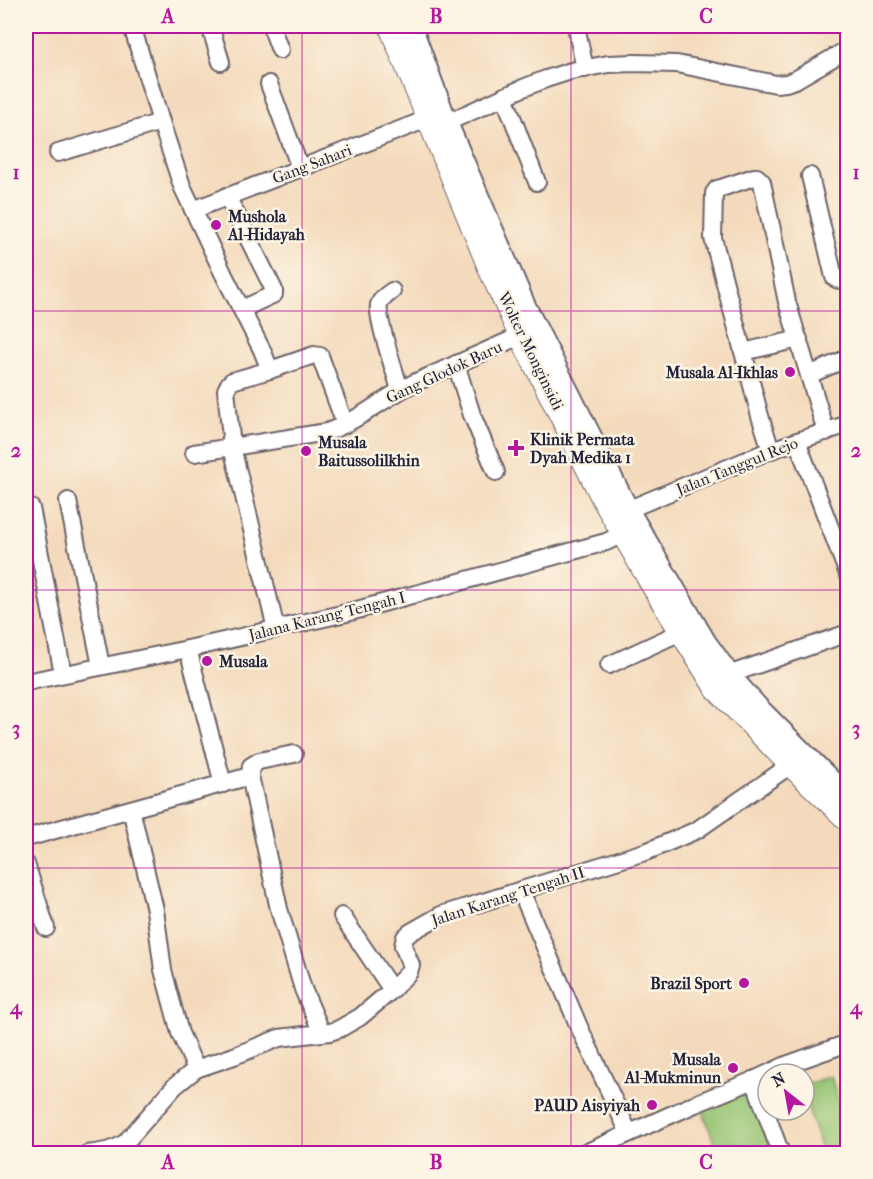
<svg xmlns="http://www.w3.org/2000/svg" width="873" height="1179" viewBox="0 0 873 1179" font-family="'IM FELL French Canon',serif">
  <rect width="100%" height="100%" fill="#fcf5e5"/>
  <filter id="ink" filterUnits="userSpaceOnUse"><feTurbulence type="fractalNoise" baseFrequency=".0167" numOctaves="2"/><feDisplacementMap in="SourceGraphic" scale="12" xChannelSelector="R" yChannelSelector="G"/><feConvolveMatrix kernelMatrix="1 2 1 2 8 2 1 2 1" color-interpolation-filters="sRGB"/></filter>
  <filter id="wash" filterUnits="userSpaceOnUse"><feTurbulence type="fractalNoise" baseFrequency=".008" numOctaves="4" result="noise"/><feDisplacementMap in="SourceGraphic" scale="24" xChannelSelector="R" yChannelSelector="G"/><feGaussianBlur stdDeviation="1.35" result="paint"/><feColorMatrix in="noise" values="0 0 0 0 0 0 0 0 0 0 0 0 0 0 0 0 0 1.4 0 .05"/><feComposite in="paint" operator="in"/></filter>
  <g filter="url(#wash)">
    <rect width="100%" height="100%" fill="#f4dabc"/>
    <g fill="#97c573" stroke="#5c7457" stroke-width="1.5">
      <polygon points="831,1076 847,1131 847,1152 842,1153 822,1153 804,1095 804,1085"/>
      <polygon points="752,1092 773,1153 718,1153 702,1109"/>
    </g>
  </g>
  <g filter="url(#ink)">
    <g fill="none" stroke-linecap="round" stroke-linejoin="round">
      <g stroke="#6c6268" stroke-width="20">
        <g id="minor">
          <polyline points="132,26 161,122 182,186 224,275 262,350 270,370 232,381 229,384 226,390 232,447 276,629"/>
          <polyline points="210,26 221,62"/>
          <polyline points="271,26 280,50"/>
          <polyline points="576,26 585,69"/>
          <polyline points="269,84 300,168"/>
          <polyline points="504,96 537,182"/>
          <polyline points="446,123 523,88 546,79 571,71 608,64 634,63 677,64 776,84 786,83 795,80 848,49"/>
          <polyline points="58,153 161,122"/>
          <path d="M810,176l24,101c4,5 9,2 14,1"/>
          <polyline points="227,196 274,290 274,294 270,296 242,309"/>
          <polyline points="193,210 430,118"/>
          <path d="M392,291c-5,4 -11,7 -13,14 -3,12 17,70 21,85"/>
          <polyline points="743,352 799,339"/>
          <polyline points="456,364 472,415 496,472"/>
          <polyline points="270,370 314,355 320,356 345,424"/>
          <polyline points="809,375 848,358"/>
          <polyline points="797,441 848,574"/>
          <polyline points="771,450 760,416 713,238 714,193 717,189 721,188 754,177 757,177 762,182 787,302 826,432"/>
          <path d="M194,453l133,-21c31,-11 57,-34 87,-49l108,-48"/>
          <polyline points="68,501 101,666"/>
          <polyline points="31,508 63,674"/>
          <polyline points="627,510 771,450 848,424"/>
          <polyline points="188,649 223,784"/>
          <polyline points="609,665 683,631"/>
          <polyline points="728,675 848,633"/>
          <polyline points="26,682 188,649 346,613 606,542 625,533"/>
          <polyline points="294,754 259,761 251,766 250,776 279,909 303,989 322,1033"/>
          <polyline points="131,809 155,910 163,970 180,1033 196,1069"/>
          <polyline points="26,838 250,776"/>
          <polyline points="26,864 46,928"/>
          <polyline points="521,891 580,1029 629,1133"/>
          <polyline points="342,916 392,990"/>
          <polyline points="754,1080 781,1154"/>
          <path d="M87,1154c14,-2 26,-3 38,-11l50,-57 21,-17 38,-13 45,-18 51,-6 9,-3 21,-12 32,-27 17,-18 2,-7 -8,-19 2,-9 6,-5 30,-17 207,-64 49,-21 95,-66"/>
          <polyline points="583,1154 695,1104 754,1080 786,1065 848,1043"/>
        </g>
      </g>
      <g stroke="#6c6268" stroke-width="26">
        <polyline id="secondary" points="410,26 446,123 524,306 627,510 705,643 728,675 758,709 848,799"/>
      </g>
      <g stroke="#6c6268" stroke-width="28">
        <polyline id="primary" points="392,26 493,272 522,335 605,499 656,588 718,688 792,764 848,818"/>
      </g>
      <use href="#minor" stroke="#fff" stroke-width="16"/>
      <use href="#secondary" stroke="#fff" stroke-width="22"/>
      <use href="#primary" stroke="#fff" stroke-width="26"/>
    </g>
  </g>
  <path fill="none" stroke="#b5179e" stroke-width="1.5" stroke-opacity="0.55" d="M302,26v1128M571,26v1128M26,311h822M26,590h822M26,868h822"/>
  <g fill="#b5179e" stroke="#fcf5e5" stroke-width="2">
    <circle cx="216" cy="225" r="6"/>
    <circle cx="790" cy="372" r="6"/>
    <path d="M513 439h6v6h6v6h-6v6h-6v-6h-6v-6h6z"/>
    <circle cx="306" cy="451" r="6"/>
    <circle cx="207" cy="661" r="6"/>
    <circle cx="744" cy="983" r="6"/>
    <circle cx="733" cy="1068" r="6"/>
    <circle cx="652" cy="1105" r="6"/>
  </g>
  <g text-anchor="middle" dominant-baseline="central" stroke-width="5" stroke-linejoin="round" paint-order="stroke">
    <g font-size="16" fill="#22223b" stroke="#fcf5e5">
      <text transform="translate(312 164) rotate(-21)">Gang Sahari</text>
      <text transform="translate(531 351) rotate(64)">Wolter Monginsidi</text>
      <text transform="translate(444 372) rotate(-25)">Gang Glodok Baru</text>
      <text transform="translate(737 466) rotate(-22)">Jalan Tanggul Rejo</text>
      <text transform="translate(327 616) rotate(-14)">Jalana Karang Tengah I</text>
      <text transform="translate(508 896) rotate(-18)">Jalan Karang Tengah II</text>
    </g>
    <g font-size="16" font-weight="bold" fill="#22223b" stroke="#fcf5e5" text-anchor="start">
      <text x="228" y="216">Mushola<tspan x="228" dy="18">Al-Hidayah</tspan></text>
      <text x="778" y="372" text-anchor="end">Musala Al-Ikhlas</text>
      <text x="530" y="439">Klinik Permata<tspan x="530" dy="18">Dyah Medika 1</tspan></text>
      <text x="318" y="442">Musala<tspan x="318" dy="18">Baitussolilkhin</tspan></text>
      <text x="219" y="661">Musala</text>
      <text x="732" y="983" text-anchor="end">Brazil Sport</text>
      <text x="721" y="1059" text-anchor="end">Musala<tspan x="721" dy="18">Al-Mukminun</tspan></text>
      <text x="640" y="1105" text-anchor="end">PAUD Aisyiyah</text>
    </g>
  </g>
  <rect width="873" height="1179" fill="none" stroke="#fcf5e5" stroke-width="66"/>
  <g transform="translate(786 1092) rotate(329)"><circle r="28" fill="#fcf5e5" stroke="#a5a1a1" stroke-width="1.5"/>
  <path d="M0-4.5L10 22L0 15L-10 22Z" fill="#b5179e"/>
  <text y="-9" font-size="16" font-weight="bold" text-anchor="middle" fill="#22223b">N</text>
  </g>
  <rect x="33" y="33" width="807" height="1113" fill="none" stroke="#b5179e" stroke-width="2"/>
  <g font-size="20" text-anchor="middle" font-weight="bold" fill="#b5179e">
    <text x="168" y="23">A</text>
    <text x="436" y="23">B</text>
    <text x="706" y="23">C</text>
    <text x="16" y="179">1</text>
    <text x="856" y="179">1</text>
    <text x="16" y="457">2</text>
    <text x="856" y="457">2</text>
    <text x="16" y="735">3</text>
    <text x="856" y="735">3</text>
    <text x="16" y="1014">4</text>
    <text x="856" y="1014">4</text>
    <text x="168" y="1169">A</text>
    <text x="436" y="1169">B</text>
    <text x="706" y="1169">C</text>
  </g>
</svg>
